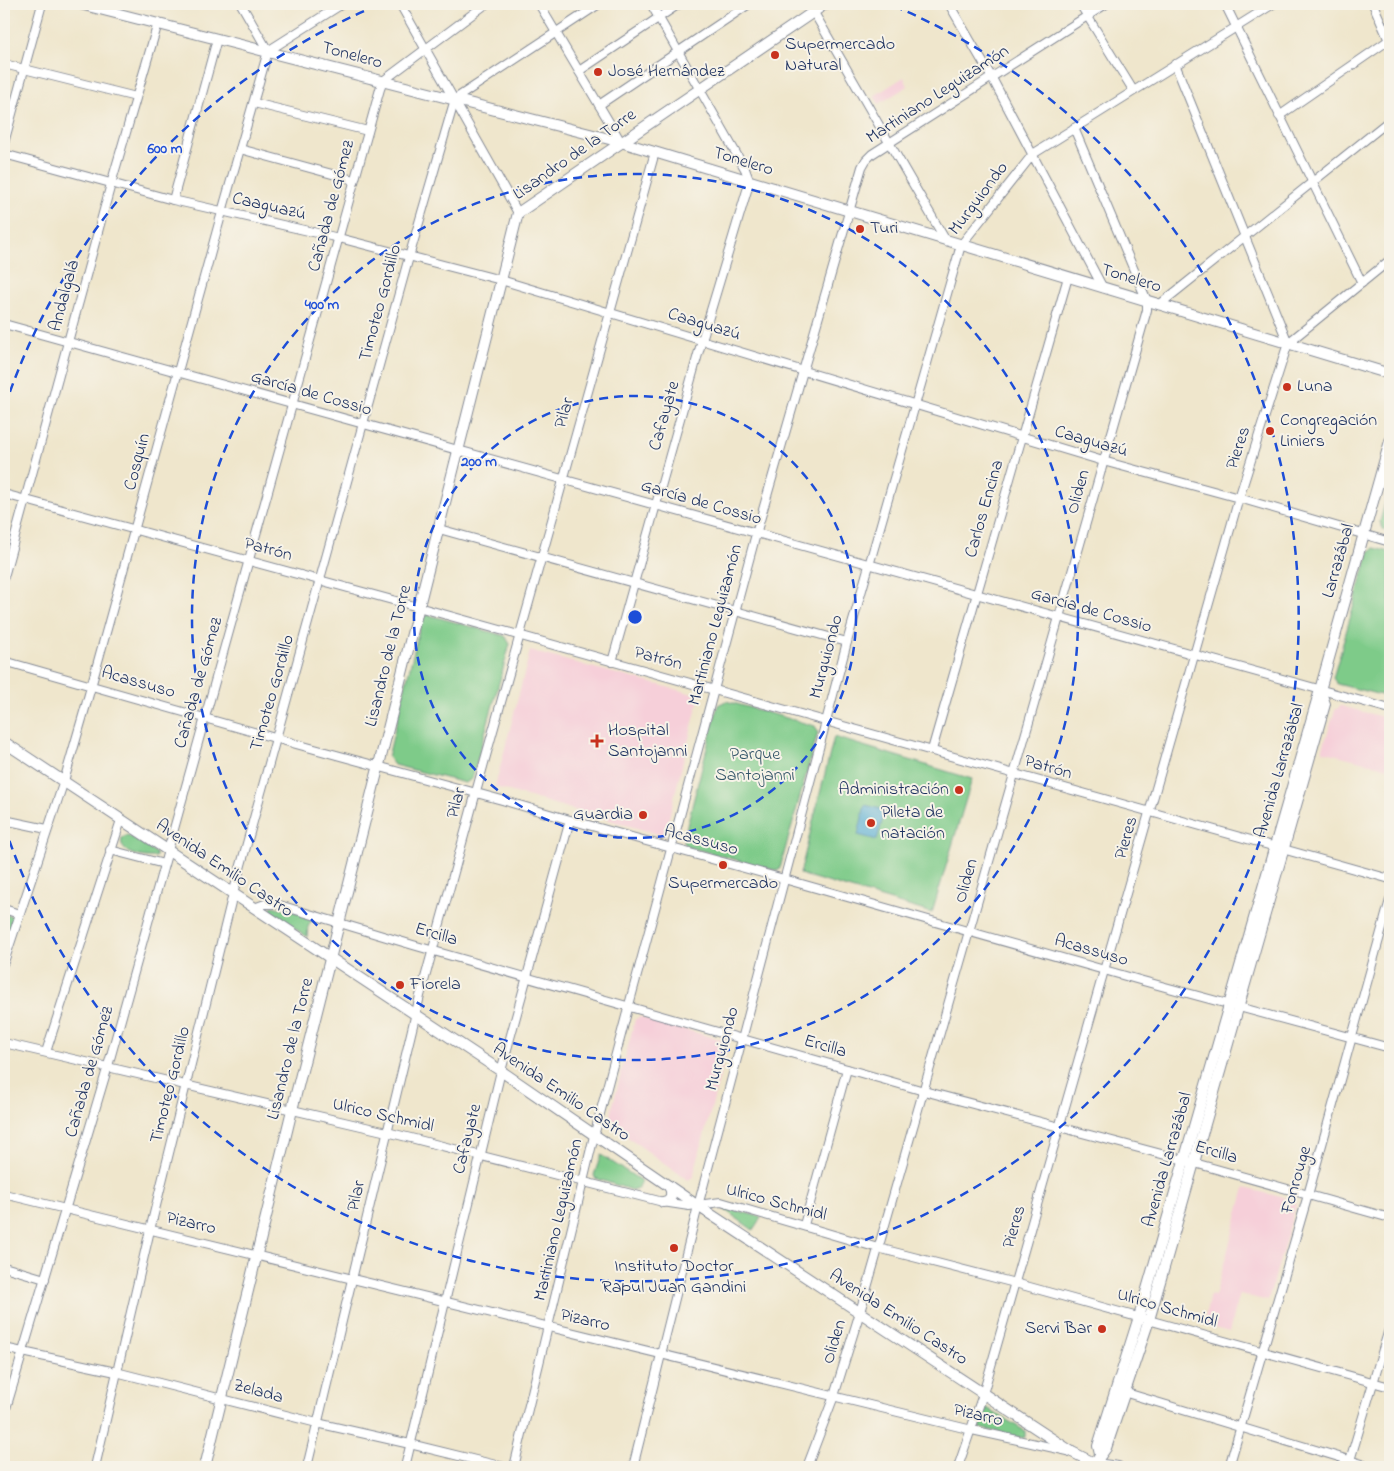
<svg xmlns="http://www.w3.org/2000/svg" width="1394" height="1471" viewBox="0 0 1394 1471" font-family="'Indie Flower',sans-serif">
  <rect width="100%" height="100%" fill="#f7f3e8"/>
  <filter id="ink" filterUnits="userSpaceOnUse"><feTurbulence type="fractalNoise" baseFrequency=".02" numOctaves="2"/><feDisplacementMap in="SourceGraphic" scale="10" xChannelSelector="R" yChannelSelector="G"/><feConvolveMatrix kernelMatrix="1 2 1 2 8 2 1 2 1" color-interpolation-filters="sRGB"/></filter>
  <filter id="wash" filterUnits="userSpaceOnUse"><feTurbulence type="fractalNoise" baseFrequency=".0096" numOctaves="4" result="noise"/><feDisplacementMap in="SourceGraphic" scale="20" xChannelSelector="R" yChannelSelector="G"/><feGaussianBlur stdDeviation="1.12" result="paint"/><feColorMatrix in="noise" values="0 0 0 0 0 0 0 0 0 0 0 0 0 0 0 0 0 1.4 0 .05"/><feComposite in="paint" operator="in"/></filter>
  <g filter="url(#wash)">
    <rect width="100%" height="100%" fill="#efe6cc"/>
    <g fill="#f6cfd9">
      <polygon points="904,77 908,86 879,104 874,96"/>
      <polygon points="530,651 697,695 699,699 665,833 661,835 495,787"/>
      <polygon points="1341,706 1390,719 1390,761 1388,768 1322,751 1335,710"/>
      <polygon points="641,1017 729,1042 693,1177 688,1180 609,1124 609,1120 635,1019"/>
      <polygon points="1245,1188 1293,1200 1296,1205 1268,1301 1240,1294 1229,1332 1203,1325 1210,1295 1215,1296"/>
    </g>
    <g fill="#7ecb89" stroke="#4c7d74">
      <polygon points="1390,483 1390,532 1384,530 1380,522"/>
      <polygon points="1374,548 1390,552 1389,697 1337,684 1333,678 1369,552"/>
      <polygon points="426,615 429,615 505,636 510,644 472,779 465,783 394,765 388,757 422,618"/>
      <polygon points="726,701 815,726 818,732 780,868 778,871 688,847 684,844 683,841 718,705"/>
      <polygon points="834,737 972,779 932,913 800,874"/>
      <path d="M128,835l28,18v4c-12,1 -38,-2 -34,-19z"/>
      <polygon points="273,906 313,917 308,927 307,937 271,911 271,907"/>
      <polygon points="4,914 14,917 4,948"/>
      <polygon points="601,1155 640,1180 641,1183 638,1188 631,1190 595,1178 594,1175"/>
      <polygon points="721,1207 727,1208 761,1217 753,1230"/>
      <polygon points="987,1408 1025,1431 1025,1437 1023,1438 980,1428"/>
    </g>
    <polygon fill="#57add3" stroke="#396e98" points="865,805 885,810 877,840 858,835"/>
  </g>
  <g filter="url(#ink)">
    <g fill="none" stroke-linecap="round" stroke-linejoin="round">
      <g stroke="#858a95" stroke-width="10">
        <g id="street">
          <polyline points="241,4 268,51"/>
          <polyline points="400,4 518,213"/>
          <polyline points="539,4 621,142"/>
          <polyline points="809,4 946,241"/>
          <polyline points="949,4 992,78 1103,288"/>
          <polyline points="1080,4 1133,90"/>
          <polyline points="1225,4 1362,283"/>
          <polyline points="1373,4 1390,43"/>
          <polyline points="4,64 136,97"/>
          <polyline points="1175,64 1288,343"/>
          <polyline points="579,71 679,4"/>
          <polyline points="254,103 368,131"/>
          <polyline points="599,105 749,4"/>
          <polyline points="1279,116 1389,40"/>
          <polyline points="4,143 42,4"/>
          <polyline points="240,149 354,180"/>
          <polyline points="4,154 173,200 339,238 501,280 1103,461 1239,498 1390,542"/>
          <polyline points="173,200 217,39"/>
          <polyline points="1159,305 1390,120"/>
          <polyline points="4,324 1390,709"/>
          <polyline points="4,494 418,607 1390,879"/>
          <polyline points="439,529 847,642"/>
          <polyline points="4,577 111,184 158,23"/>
          <polyline points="4,661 296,744 502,800 570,820 784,879 1143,981 1390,1048"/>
          <polyline points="612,662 702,340 748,187 749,180 745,169 651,4"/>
          <polyline points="932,750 1068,277"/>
          <polyline points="4,820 47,829"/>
          <polyline points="110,850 164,864"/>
          <polyline points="254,908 265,904 276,904 413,945 924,1091 1184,1160 1390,1218"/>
          <polyline points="4,909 19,914"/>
          <polyline points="4,962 64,781 86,705 222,212 268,51 342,4"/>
          <polyline points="4,1043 387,1132 663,1202 689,1206 721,1202 878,1248 1015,1283 1390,1387"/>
          <polyline points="46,1052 121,820"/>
          <polyline points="4,1194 972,1430 1068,1451"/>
          <polyline points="804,1225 847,1069"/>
          <polyline points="4,1267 45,1279"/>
          <polyline points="4,1348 116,1372 317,1423 410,1444 504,1467"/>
          <polyline points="1120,1391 1372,1467"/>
          <polyline points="4,1415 108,1066 380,89 383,81 486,4"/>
          <polyline points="95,1467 150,1230 233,894 409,257 455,99 599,4"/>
          <polyline points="307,1467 420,996 484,763 655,152"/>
          <polyline points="405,1467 501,1071 570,820"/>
          <polyline points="514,1467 594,1136 629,1005 756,534 862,167 866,160 872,154 1106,4"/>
          <polyline points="633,1467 698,1206 847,642 961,245 1033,154 1273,4"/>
          <polyline points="807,1467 834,1396 860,1312 1147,310 1147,301 1074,128"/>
          <polyline points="958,1467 983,1394 1239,498 1288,343 1390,260"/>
          <polyline points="1229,1467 1308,1195 1390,900"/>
          <polyline points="1348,1467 1390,1326"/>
        </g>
      </g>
      <g stroke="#858a95" stroke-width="12">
        <g id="secondary">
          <polyline points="80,4 621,142 1390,374"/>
          <polyline points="4,742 501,1071 698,1206 1072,1452 1096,1464 1118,1467"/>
          <path d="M663,1202c9,-1 10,-9 6,-16"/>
          <polyline points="1100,1454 1098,1446 1139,1317 1320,690 1390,441"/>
          <polyline points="1098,1459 1106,1448 1149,1320 1325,704 1320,690"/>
          <polyline points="205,1467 292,1110 518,213 825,4"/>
        </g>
      </g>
      <use href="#street" stroke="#fff" stroke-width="8"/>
      <use href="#secondary" stroke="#fff" stroke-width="10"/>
    </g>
  </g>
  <g fill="none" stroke="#1d4ed8" stroke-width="2.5" stroke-dasharray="9 6">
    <circle cx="635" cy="617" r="221"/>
    <circle cx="635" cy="617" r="443"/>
    <path d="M5 406A664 664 0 0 1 376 6M894 6A664 664 0 1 1 5 828"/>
  </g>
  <g fill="#c8321e" stroke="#f7f3e8" stroke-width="2">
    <circle cx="775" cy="55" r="5"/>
    <circle cx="598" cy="72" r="5"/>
    <circle cx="860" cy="229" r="5"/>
    <circle cx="1287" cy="387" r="5"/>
    <circle cx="1270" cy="431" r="5"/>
    <path d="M594.5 733.5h5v5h5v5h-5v5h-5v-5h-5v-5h5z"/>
    <circle cx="959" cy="790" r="5"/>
    <circle cx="643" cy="815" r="5"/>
    <circle cx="871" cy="823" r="5"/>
    <circle cx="723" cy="865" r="5"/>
    <circle cx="400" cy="985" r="5"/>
    <circle cx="674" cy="1248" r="5"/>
    <circle cx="1102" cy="1329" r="5"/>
  </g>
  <g text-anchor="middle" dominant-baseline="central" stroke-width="4" stroke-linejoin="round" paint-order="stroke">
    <g font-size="18" fill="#1b2f5e" stroke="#f7f3e8" text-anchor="start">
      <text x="785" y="45">Supermercado<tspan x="785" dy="21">Natural</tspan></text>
      <text x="608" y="72">José Hernández</text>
      <text x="870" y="229">Turi</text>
      <text x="1297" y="387">Luna</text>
      <text x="1280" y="421">Congregación<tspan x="1280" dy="21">Liniers</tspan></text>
      <text x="608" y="731">Hospital<tspan x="608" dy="21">Santojanni</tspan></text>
      <text x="949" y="790" text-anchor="end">Administración</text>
      <text x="881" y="813">Pileta de<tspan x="881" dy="21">natación</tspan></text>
      <text x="633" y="815" text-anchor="end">Guardia</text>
      <text x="723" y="884" text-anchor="middle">Supermercado</text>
      <text x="410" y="985">Fiorela</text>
      <text x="674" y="1267" text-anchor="middle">Instituto Doctor<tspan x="674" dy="21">Raþul Juan Gandini</tspan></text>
      <text x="1092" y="1329" text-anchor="end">Servi Bar</text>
    </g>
    <g font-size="18" fill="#1b2f5e" stroke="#f7f3e8">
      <text transform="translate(352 56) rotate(15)">Tonelero</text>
      <text transform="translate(938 95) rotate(-33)">Martiniano Leguizamón</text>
      <text transform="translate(575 155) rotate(-35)">Lisandro de la Torre</text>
      <text transform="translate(743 162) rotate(17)">Tonelero</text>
      <text transform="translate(979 199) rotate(-53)">Murguiondo</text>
      <text transform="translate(332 206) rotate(-75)">Cañada de Gómez</text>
      <text transform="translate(269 207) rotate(13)">Caaguazú</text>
      <text transform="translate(1131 279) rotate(17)">Tonelero</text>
      <text transform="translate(65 296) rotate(-75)">Andalgalá</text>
      <text transform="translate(381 303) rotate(-75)">Timoteo Gordillo</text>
      <text transform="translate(704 325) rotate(17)">Caaguazú</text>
      <text transform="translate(311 394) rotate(16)">García de Cossio</text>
      <text transform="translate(565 413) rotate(-74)">Pilar</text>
      <text transform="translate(665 416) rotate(-74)">Cafayate</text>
      <text transform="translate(1091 442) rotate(16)">Caaguazú</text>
      <text transform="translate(1239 448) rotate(-72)">Pieres</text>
      <text transform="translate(138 462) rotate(-75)">Cosquín</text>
      <text transform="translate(1079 492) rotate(-74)">Oliden</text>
      <text transform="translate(701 503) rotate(16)">García de Cossio</text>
      <text transform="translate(985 509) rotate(-74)">Carlos Encina</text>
      <text transform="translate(268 550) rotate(15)">Patrón</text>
      <text transform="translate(1339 561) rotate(-74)">Larrazábal</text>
      <text transform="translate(1091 611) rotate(16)">García de Cossio</text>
      <text transform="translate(716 625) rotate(-75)">Martiniano Leguizamón</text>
      <text transform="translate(389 656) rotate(-76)">Lisandro de la Torre</text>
      <text transform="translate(827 657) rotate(-75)">Murguiondo</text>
      <text transform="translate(658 659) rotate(15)">Patrón</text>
      <text transform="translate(138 683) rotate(16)">Acassuso</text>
      <text transform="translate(199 683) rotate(-74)">Cañada de Gómez</text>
      <text transform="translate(273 693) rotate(-74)">Timoteo Gordillo</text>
      <text transform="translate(1048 768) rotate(16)">Patrón</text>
      <text transform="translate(1280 771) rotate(-74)">Avenida Larrazábal</text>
      <text transform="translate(457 803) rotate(-75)">Pilar</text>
      <text transform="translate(1127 838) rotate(-74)">Pieres</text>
      <text transform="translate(701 841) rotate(15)">Acassuso</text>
      <text transform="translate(224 869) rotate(34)">Avenida Emilio Castro</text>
      <text transform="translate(967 881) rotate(-74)">Oliden</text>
      <text transform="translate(436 935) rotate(16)">Ercilla</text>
      <text transform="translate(1091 951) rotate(16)">Acassuso</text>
      <text transform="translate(825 1047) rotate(16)">Ercilla</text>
      <text transform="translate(291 1049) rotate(-76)">Lisandro de la Torre</text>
      <text transform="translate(723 1049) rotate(-75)">Murguiondo</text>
      <text transform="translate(90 1072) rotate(-74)">Cañada de Gómez</text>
      <text transform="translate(171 1085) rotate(-76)">Timoteo Gordillo</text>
      <text transform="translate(561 1093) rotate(34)">Avenida Emilio Castro</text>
      <text transform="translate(383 1116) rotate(13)">Ulrico Schmidl</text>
      <text transform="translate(468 1139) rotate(-76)">Cafayate</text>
      <text transform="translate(1216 1153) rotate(16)">Ercilla</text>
      <text transform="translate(1168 1160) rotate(-74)">Avenida Larrazábal</text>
      <text transform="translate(1297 1180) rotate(-74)">Fonrouge</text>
      <text transform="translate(357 1196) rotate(-77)">Pilar</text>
      <text transform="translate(776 1203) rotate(15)">Ulrico Schmidl</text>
      <text transform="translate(559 1220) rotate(-77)">Martiniano Leguizamón</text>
      <text transform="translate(191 1224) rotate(13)">Pizarro</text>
      <text transform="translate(1015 1227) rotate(-74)">Pieres</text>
      <text transform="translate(1167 1309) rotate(16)">Ulrico Schmidl</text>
      <text transform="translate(898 1318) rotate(33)">Avenida Emilio Castro</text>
      <text transform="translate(585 1321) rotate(13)">Pizarro</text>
      <text transform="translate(835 1342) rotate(-73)">Oliden</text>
      <text transform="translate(258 1392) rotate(15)">Zelada</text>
      <text transform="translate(978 1416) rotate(13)">Pizarro</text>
    </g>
    <g font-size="18" fill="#345669" stroke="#f7f3e8">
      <text x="755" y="755">Parque<tspan x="755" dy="21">Santojanni</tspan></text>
    </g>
  </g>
  <circle cx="635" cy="617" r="8" fill="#1d4ed8" stroke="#f7f3e8" stroke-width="2.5"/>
  <g font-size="15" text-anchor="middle" font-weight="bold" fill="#1d4ed8" stroke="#f7f3e8" stroke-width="4" stroke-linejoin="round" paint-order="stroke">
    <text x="165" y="153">600 m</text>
    <text x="322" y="309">400 m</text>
    <text x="479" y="466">200 m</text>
  </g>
  <rect width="1394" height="1471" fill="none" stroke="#f7f3e8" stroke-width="20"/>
</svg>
